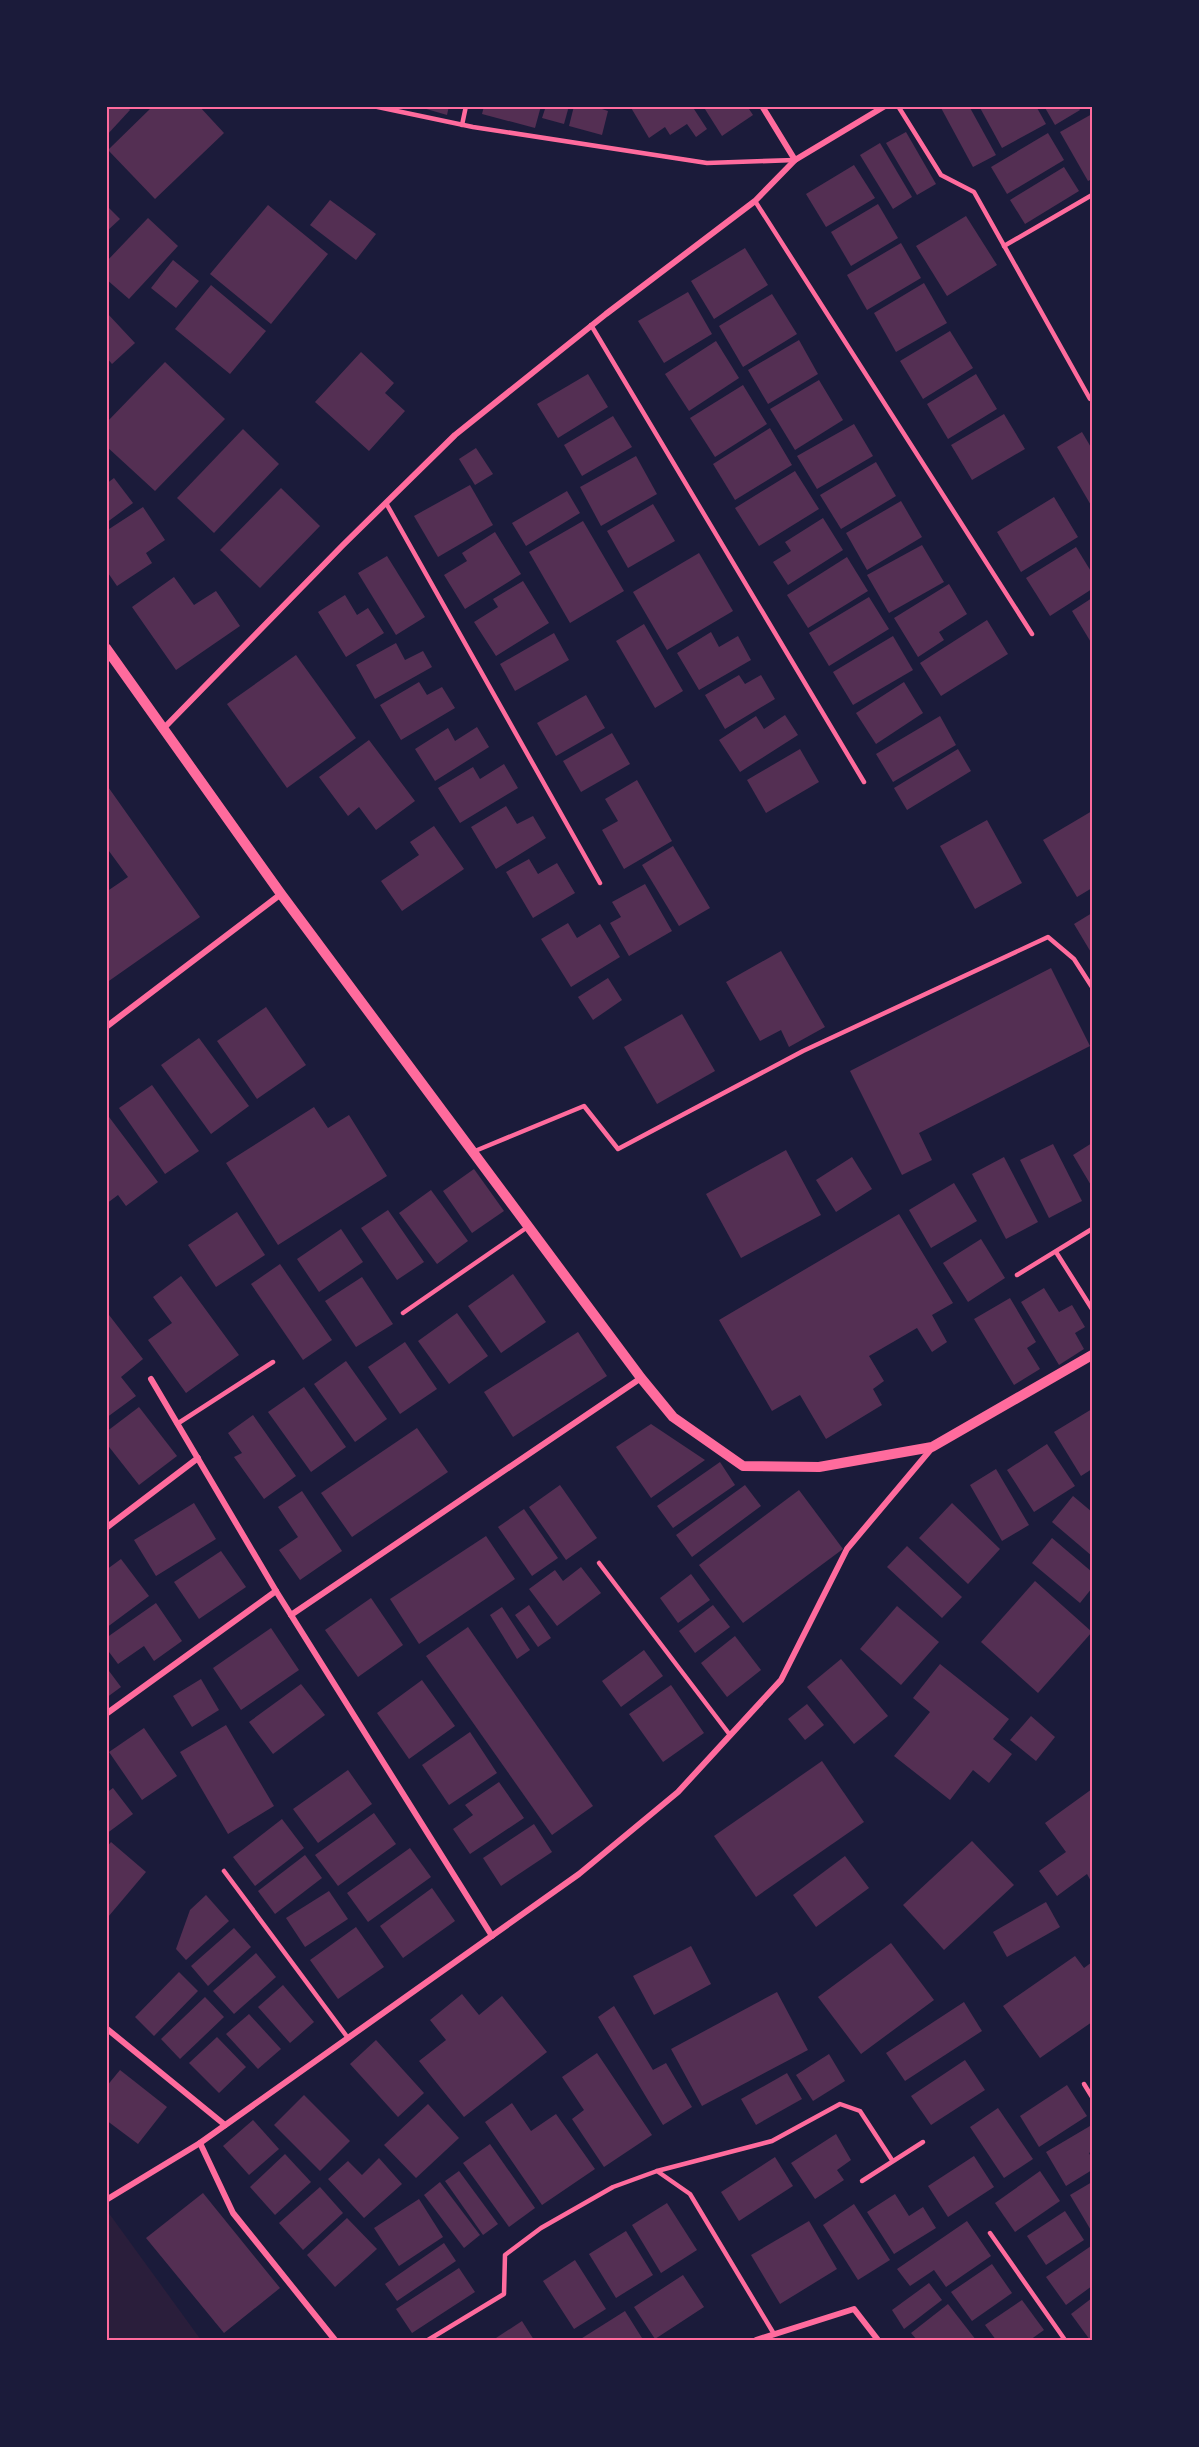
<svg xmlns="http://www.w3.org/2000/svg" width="1199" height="2447" viewBox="0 0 1199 2447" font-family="Barlow,sans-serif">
  <rect width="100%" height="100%" fill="#1b1b3a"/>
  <polygon fill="#2a1e3b" points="108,2212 201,2340 107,2340 106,2214"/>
  <g fill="#542f53">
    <polygon points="106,106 127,106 130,110 106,136"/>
    <polygon points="153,106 199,106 224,133 155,199 108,150"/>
    <polygon points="416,106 449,106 447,115"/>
    <polygon points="484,106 541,106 535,128 482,114"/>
    <polygon points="546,106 569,106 564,124 542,118"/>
    <polygon points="574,106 593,106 608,111 602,135 569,126"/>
    <polygon points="630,106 692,106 707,129 696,137 687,124 670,135 665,127 649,138"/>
    <polygon points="703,106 747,106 753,115 722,136"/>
    <polygon points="940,106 969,106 996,155 973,167"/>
    <polygon points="979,106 1036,106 1046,124 1002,148"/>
    <polygon points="1044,106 1078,106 1080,110 1055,125"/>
    <polygon points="1092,114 1092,179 1088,181 1060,132"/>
    <polygon points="906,132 936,184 917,195 886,143"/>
    <polygon points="1048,133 1064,160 1007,194 991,167"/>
    <polygon points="880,143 912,197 893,209 860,155"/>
    <polygon points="854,165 875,198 826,227 806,194"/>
    <polygon points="1064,167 1079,191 1025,224 1010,200"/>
    <polygon points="330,200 376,234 356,260 310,225"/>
    <polygon points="878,204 898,238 851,266 831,232"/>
    <polygon points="106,205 120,219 106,232"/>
    <polygon points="268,205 328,254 271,324 210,274"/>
    <polygon points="966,216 997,265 947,296 916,246"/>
    <polygon points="148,218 178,246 129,299 106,279 106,262"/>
    <polygon points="901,243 921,278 867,310 847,275"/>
    <polygon points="745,248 768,285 714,319 691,281"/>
    <polygon points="173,260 199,281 176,308 151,288"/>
    <polygon points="924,283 947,323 896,352 874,313"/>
    <polygon points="211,285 266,331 230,374 175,329"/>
    <polygon points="688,292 712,334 664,363 638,321"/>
    <polygon points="772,294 797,334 743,367 719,326"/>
    <polygon points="106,312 135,343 112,364 106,357"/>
    <polygon points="950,331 973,368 923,399 900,361"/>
    <polygon points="799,340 818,374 768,404 748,370"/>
    <polygon points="716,341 739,378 689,411 665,374"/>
    <polygon points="361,352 394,383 385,393 405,411 369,451 315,402"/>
    <polygon points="165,362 225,419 155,491 106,446 106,423"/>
    <polygon points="588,374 608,407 558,438 537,404"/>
    <polygon points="976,374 997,409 948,439 927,404"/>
    <polygon points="819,380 843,420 795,450 770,409"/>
    <polygon points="743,385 767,424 715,457 690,418"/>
    <polygon points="1004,414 1025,449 972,480 951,445"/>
    <polygon points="613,416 632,447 582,476 564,445"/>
    <polygon points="854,424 873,456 817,489 797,456"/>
    <polygon points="770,428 792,465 735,500 713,464"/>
    <polygon points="243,429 279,464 214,533 177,498"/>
    <polygon points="1082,432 1092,449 1092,507 1057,447"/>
    <polygon points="476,448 493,474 475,485 459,459"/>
    <polygon points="636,456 657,494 601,526 580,487"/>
    <polygon points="876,462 896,496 841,529 820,495"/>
    <polygon points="795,471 819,509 759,546 735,508"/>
    <polygon points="114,478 133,503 106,523 106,484"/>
    <polygon points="470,485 493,525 438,557 414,516"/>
    <polygon points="281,488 320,526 260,588 220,550"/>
    <polygon points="567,491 580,513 526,546 512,523"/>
    <polygon points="1054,497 1078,537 1021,572 997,532"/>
    <polygon points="901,501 922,537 867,570 846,533"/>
    <polygon points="653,504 675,541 628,568 607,531"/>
    <polygon points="143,507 165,540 146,553 152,563 117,586 106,570 106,531"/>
    <polygon points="823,518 843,550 788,585 773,562 791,551 785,542"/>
    <polygon points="583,521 624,591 570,623 529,552"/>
    <polygon points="495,532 521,574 465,609 444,575 467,561 462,553"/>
    <polygon points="922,545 944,582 889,613 867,575"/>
    <polygon points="1076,547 1092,573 1092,589 1050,616 1026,578"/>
    <polygon points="699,553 733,611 667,650 633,592"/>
    <polygon points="387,556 425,617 396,635 358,573"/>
    <polygon points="847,557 868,591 808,628 787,595"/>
    <polygon points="174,577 194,605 216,591 240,626 176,670 132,607"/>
    <polygon points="523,581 549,623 496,656 474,622 498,607 493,599"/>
    <polygon points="949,584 967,614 939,632 944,640 918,657 894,618"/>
    <polygon points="345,595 357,615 368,608 384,633 346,657 318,612"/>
    <polygon points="869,597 889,629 829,666 809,633"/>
    <polygon points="1092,598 1092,644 1072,611"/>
    <polygon points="987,620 1008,654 941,696 920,663"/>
    <polygon points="644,624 683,691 655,708 616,641"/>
    <polygon points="711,632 719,647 738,636 751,660 699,690 677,653"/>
    <polygon points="554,633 569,660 515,691 500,664"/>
    <polygon points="893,636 913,670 853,705 833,672"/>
    <polygon points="396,643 405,660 423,651 432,667 375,699 356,665"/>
    <polygon points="296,655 356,738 287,788 227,704"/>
    <polygon points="739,675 745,684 761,675 775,699 725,729 705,695"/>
    <polygon points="419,682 427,695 442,687 455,708 401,740 380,705"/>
    <polygon points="904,682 923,713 876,744 856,713"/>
    <polygon points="586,695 605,728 556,756 537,723"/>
    <polygon points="785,715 798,735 740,772 719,740 756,716 764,729"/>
    <polygon points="940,716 956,745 893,782 876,754"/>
    <polygon points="477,727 489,747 435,781 415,749 448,728 455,741"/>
    <polygon points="612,733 630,764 581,792 563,761"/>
    <polygon points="369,740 415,801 376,830 359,807 348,816 319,777"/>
    <polygon points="800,749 819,782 766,813 747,780"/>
    <polygon points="958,749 971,771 907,810 894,788"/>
    <polygon points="504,764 518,788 460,823 438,788 473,767 480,779"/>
    <polygon points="637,780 672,841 624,869 602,830 618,821 605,799"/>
    <polygon points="106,784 200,917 106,983 106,892 128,877 106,847"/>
    <polygon points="506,806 517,824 533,816 546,838 496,869 471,827"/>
    <polygon points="1092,811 1092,888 1077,897 1043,840"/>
    <polygon points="987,820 1022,883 975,909 940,846"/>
    <polygon points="434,826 464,869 402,911 381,881 419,855 410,842"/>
    <polygon points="673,846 710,908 679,926 642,865"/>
    <polygon points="529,859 538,874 557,863 575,893 533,918 506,872"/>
    <polygon points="645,884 672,931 629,956 610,923 621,917 612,902"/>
    <polygon points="1092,913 1092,954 1074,924"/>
    <polygon points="568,923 577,938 600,924 620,957 571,987 541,939"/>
    <polygon points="781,951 825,1027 789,1047 781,1030 760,1041 726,982"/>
    <polygon points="1051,968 1090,1046 919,1133 932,1160 902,1175 850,1071"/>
    <polygon points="608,978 622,1000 593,1020 578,997"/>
    <polygon points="266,1007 306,1065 257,1099 217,1041"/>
    <polygon points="682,1014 715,1071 657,1104 624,1047"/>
    <polygon points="199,1038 249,1106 211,1134 161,1065"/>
    <polygon points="152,1085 199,1151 165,1174 119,1108"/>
    <polygon points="314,1107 328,1128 349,1115 387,1176 278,1245 226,1163"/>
    <polygon points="106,1113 158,1182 126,1206 118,1195 106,1204"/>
    <polygon points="1092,1143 1092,1187 1073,1155"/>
    <polygon points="1053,1144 1082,1201 1049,1218 1020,1160"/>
    <polygon points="786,1150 821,1215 741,1258 706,1194"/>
    <polygon points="852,1157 872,1189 836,1212 816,1180"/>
    <polygon points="1004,1157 1038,1222 1006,1239 972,1174"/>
    <polygon points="474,1169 504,1211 472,1233 443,1191"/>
    <polygon points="954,1183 977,1221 931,1248 909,1210"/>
    <polygon points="431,1190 468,1241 437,1264 399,1213"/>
    <polygon points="388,1210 424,1262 397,1280 361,1228"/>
    <polygon points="237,1212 265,1255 216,1287 188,1245"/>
    <polygon points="899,1214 953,1303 932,1315 947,1342 932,1352 917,1328 869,1356 884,1381 873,1389 882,1405 826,1439 800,1395 772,1411 719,1320"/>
    <polygon points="341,1229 363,1262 319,1292 297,1259"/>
    <polygon points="981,1239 1005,1278 968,1302 943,1263"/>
    <polygon points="280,1264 332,1340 303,1360 251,1284"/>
    <polygon points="513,1274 546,1322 501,1353 468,1306"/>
    <polygon points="181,1276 239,1355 186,1393 148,1340 172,1323 153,1297"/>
    <polygon points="362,1277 393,1324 356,1347 325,1301"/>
    <polygon points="1044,1288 1059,1312 1072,1305 1085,1327 1075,1333 1084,1349 1059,1365 1021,1302"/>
    <polygon points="1010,1298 1036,1342 1027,1348 1040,1369 1014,1385 974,1319"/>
    <polygon points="457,1313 488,1356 449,1384 418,1341"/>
    <polygon points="109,1315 143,1359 121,1377 136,1396 106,1418 106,1317"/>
    <polygon points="578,1332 607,1376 513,1437 484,1392"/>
    <polygon points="405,1342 437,1389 400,1414 368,1367"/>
    <polygon points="346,1361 387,1419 355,1442 314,1384"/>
    <polygon points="304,1387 346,1447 311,1472 268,1412"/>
    <polygon points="139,1407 177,1456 139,1485 106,1443 106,1432"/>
    <polygon points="1092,1409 1092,1469 1081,1476 1054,1432"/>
    <polygon points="253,1415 296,1476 264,1499 234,1457 242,1453 228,1433"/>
    <polygon points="651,1424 705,1460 651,1498 616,1447"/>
    <polygon points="417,1428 448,1472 352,1537 321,1493"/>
    <polygon points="1047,1444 1075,1486 1034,1512 1007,1470"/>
    <polygon points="720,1462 735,1485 673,1528 657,1506"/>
    <polygon points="996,1469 1029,1525 1002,1541 970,1485"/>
    <polygon points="560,1485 597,1538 566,1560 529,1507"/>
    <polygon points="745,1485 761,1506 692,1557 676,1535"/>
    <polygon points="799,1490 843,1549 743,1623 699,1565"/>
    <polygon points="302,1491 342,1551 300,1580 279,1550 298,1537 278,1507"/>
    <polygon points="1073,1496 1092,1512 1092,1556 1052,1522"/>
    <polygon points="194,1503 216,1539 156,1576 134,1540"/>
    <polygon points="952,1503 1000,1549 968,1584 919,1538"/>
    <polygon points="524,1509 558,1558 532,1576 498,1527"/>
    <polygon points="486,1536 515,1579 419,1644 390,1599"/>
    <polygon points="1052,1538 1092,1572 1092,1588 1080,1603 1032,1563"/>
    <polygon points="907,1546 962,1597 942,1618 887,1567"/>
    <polygon points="221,1551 246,1587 199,1619 174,1582"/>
    <polygon points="121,1559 149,1596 106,1628 106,1570"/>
    <polygon points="581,1567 601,1593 557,1626 529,1589 555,1570 563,1581"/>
    <polygon points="691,1574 710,1600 678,1623 660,1598"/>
    <polygon points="1035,1581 1092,1632 1038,1693 981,1642"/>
    <polygon points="371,1598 403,1645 358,1677 325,1630"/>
    <polygon points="156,1603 182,1641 154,1661 144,1646 118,1664 106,1648 106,1638"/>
    <polygon points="529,1605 551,1638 538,1647 515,1615"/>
    <polygon points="713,1605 730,1627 695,1653 679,1631"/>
    <polygon points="897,1606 939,1642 901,1685 860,1649"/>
    <polygon points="502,1607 530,1650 517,1659 490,1615"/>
    <polygon points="468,1627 593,1806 552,1835 426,1656"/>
    <polygon points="271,1628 299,1670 241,1710 213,1668"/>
    <polygon points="735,1636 761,1670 727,1697 701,1663"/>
    <polygon points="644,1650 663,1676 621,1707 602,1681"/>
    <polygon points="841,1659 888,1716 854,1744 807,1687"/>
    <polygon points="940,1664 1009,1719 993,1739 1012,1754 989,1783 973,1770 950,1800 894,1756 930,1712 913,1698"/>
    <polygon points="106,1667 121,1687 106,1698"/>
    <polygon points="201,1679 219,1710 192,1727 173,1696"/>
    <polygon points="422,1680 455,1726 409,1759 377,1713"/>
    <polygon points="301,1684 325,1715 273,1754 249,1722"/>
    <polygon points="671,1685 704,1733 663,1762 629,1714"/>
    <polygon points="807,1704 824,1725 805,1740 788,1719"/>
    <polygon points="1031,1716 1055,1737 1036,1761 1010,1740"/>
    <polygon points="226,1725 274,1806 228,1834 180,1752"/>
    <polygon points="144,1728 177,1776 142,1800 109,1752"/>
    <polygon points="470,1732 497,1773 449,1805 422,1765"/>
    <polygon points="822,1761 864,1822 756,1897 714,1836"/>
    <polygon points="348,1770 372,1804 318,1843 293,1809"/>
    <polygon points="499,1782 524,1818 470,1854 453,1829 473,1815 465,1805"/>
    <polygon points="113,1788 133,1814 106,1834 106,1793"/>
    <polygon points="1092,1789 1092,1883 1087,1874 1057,1896 1039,1871 1066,1852 1045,1823"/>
    <polygon points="374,1813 396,1844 338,1886 315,1855"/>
    <polygon points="282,1819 304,1848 255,1886 233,1857"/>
    <polygon points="534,1824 552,1852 501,1886 483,1858"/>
    <polygon points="972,1841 1014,1885 944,1950 903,1905"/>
    <polygon points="111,1842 146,1872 108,1917 106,1848"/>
    <polygon points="410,1848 431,1877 368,1922 347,1893"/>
    <polygon points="305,1855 322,1878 275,1914 258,1891"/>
    <polygon points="845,1856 869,1888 816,1927 793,1895"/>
    <polygon points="432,1888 455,1921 403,1958 380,1926"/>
    <polygon points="329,1891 348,1919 305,1947 286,1918"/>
    <polygon points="206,1895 229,1921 186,1960 176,1949 190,1910"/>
    <polygon points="1046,1902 1060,1927 1007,1957 993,1932"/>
    <polygon points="356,1927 384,1967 338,1999 310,1960"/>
    <polygon points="234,1928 251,1947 208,1986 191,1966"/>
    <polygon points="891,1943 934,2000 861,2054 818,1997"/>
    <polygon points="691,1946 711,1984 654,2015 633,1976"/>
    <polygon points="256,1953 276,1977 234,2014 213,1991"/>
    <polygon points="1075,1956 1084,1968 1092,1962 1092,2022 1040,2058 1003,2006"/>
    <polygon points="179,1972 198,1991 154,2036 135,2017"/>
    <polygon points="283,1985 314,2022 290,2043 258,2007"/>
    <polygon points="777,1992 808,2050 702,2106 671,2049"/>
    <polygon points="462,1994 479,2015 502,1996 547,2052 464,2117 419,2061 446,2040 430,2020"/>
    <polygon points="205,1997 224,2017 180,2059 161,2039"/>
    <polygon points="964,2002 982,2031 905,2081 886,2053"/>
    <polygon points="614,2006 653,2070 666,2063 692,2107 663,2125 598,2017"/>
    <polygon points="249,2014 281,2049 258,2069 226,2034"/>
    <polygon points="217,2037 246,2067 219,2093 189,2063"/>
    <polygon points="376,2040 424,2093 398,2117 350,2064"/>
    <polygon points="597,2053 652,2135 604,2167 572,2119 584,2110 562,2077"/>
    <polygon points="829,2054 845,2081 813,2101 796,2075"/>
    <polygon points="965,2060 985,2090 931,2125 911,2096"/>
    <polygon points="120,2070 167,2107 138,2144 106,2120 106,2087"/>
    <polygon points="787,2073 802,2099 756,2125 741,2099"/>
    <polygon points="1067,2085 1087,2116 1039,2147 1020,2116"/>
    <polygon points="304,2095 350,2141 320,2171 274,2125"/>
    <polygon points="512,2103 531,2131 556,2114 595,2169 542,2205 485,2122"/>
    <polygon points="428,2104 459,2138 416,2178 384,2145"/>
    <polygon points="998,2108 1033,2159 1004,2178 970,2127"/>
    <polygon points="253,2120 279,2149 249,2175 223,2146"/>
    <polygon points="1090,2126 1092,2130 1092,2151 1089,2153 1092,2159 1092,2170 1066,2186 1046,2152"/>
    <polygon points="836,2134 851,2160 837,2170 844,2180 815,2199 791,2163"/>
    <polygon points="490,2144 535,2208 509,2227 463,2163"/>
    <polygon points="285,2154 311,2182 275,2215 250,2187"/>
    <polygon points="974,2156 994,2187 948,2217 928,2186"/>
    <polygon points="775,2157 793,2186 739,2221 721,2192"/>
    <polygon points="379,2158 402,2184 364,2218 328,2179 348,2161 362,2175"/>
    <polygon points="459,2171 498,2224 483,2235 445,2181"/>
    <polygon points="1040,2171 1060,2201 1015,2232 995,2203"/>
    <polygon points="440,2182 480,2235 464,2248 424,2195"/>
    <polygon points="1092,2182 1092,2232 1070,2195"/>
    <polygon points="320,2187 343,2213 303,2250 279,2223"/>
    <polygon points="203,2193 280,2288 224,2333 146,2238"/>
    <polygon points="895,2194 909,2216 923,2207 936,2228 894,2254 867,2212"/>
    <polygon points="419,2199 443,2237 399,2266 374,2228"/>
    <polygon points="667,2203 697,2250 661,2273 632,2225"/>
    <polygon points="854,2204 890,2260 858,2280 823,2225"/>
    <polygon points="1065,2211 1084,2240 1046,2265 1027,2236"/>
    <polygon points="347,2218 377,2249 335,2287 307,2255"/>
    <polygon points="809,2221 837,2269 780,2304 751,2255"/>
    <polygon points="967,2221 991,2256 946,2287 934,2270 910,2286 897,2269"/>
    <polygon points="626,2231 653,2275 616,2298 589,2254"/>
    <polygon points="444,2243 456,2261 397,2301 385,2284"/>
    <polygon points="1091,2246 1092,2249 1092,2286 1066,2305 1046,2277"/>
    <polygon points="575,2260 606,2309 574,2329 543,2281"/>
    <polygon points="992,2264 1012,2293 972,2321 951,2292"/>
    <polygon points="459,2268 475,2292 412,2333 396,2309"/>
    <polygon points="683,2275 704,2307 655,2339 634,2307"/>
    <polygon points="929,2283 942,2300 904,2329 892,2310"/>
    <polygon points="1092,2298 1092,2340 1090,2340 1071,2314"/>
    <polygon points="1022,2300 1044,2330 1030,2340 996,2340 985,2325"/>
    <polygon points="948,2304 976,2340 917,2340 911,2333"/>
    <polygon points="625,2311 642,2338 639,2340 579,2340"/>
    <polygon points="522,2321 534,2340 497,2340 496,2338"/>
  </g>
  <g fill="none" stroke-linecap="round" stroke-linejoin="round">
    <g stroke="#ff6b9d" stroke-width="4.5">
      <polyline points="373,106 473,127 707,163 795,160"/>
      <polyline points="898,106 941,175 974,192 1090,399 1092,399"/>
      <polyline points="462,125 466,106"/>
      <polyline points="755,201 1032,634"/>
      <polyline points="1004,246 1092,195"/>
      <polyline points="591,325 864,782"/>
      <polyline points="386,503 600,883"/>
      <polyline points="475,1151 584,1106 618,1149 803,1051 1048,937 1074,959 1092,987"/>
      <polyline points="1056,1252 1092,1309"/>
      <polyline points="1017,1275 1092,1229"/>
      <polyline points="403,1313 529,1226"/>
      <polyline points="177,1424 273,1362"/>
      <polyline points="599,1563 730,1735"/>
      <polyline points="224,1871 348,2038"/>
      <polyline points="1084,2084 1092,2097"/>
      <polyline points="657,2171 690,2194 774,2334"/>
      <polyline points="862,2181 923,2142"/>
      <polyline points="990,2233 1065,2340"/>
      <polyline points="428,2340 504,2294 505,2255 541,2228 613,2187 657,2171 772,2141 840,2104 860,2111 892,2160"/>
    </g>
    <g stroke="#ff6b9d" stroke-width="6">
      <polyline points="762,106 795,160"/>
      <polyline points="163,729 343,545 455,435 606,314 755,201 795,160 885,106"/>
      <polyline points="106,1027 281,894"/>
      <polyline points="151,1379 276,1591"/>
      <polyline points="106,1528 198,1458"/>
      <polyline points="291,1615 641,1378"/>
      <polyline points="106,1714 276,1591 492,1936"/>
      <polyline points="106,2028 225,2125"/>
      <polyline points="200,2143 233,2213 335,2340"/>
      <polyline points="106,2200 200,2143 579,1874 678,1792 781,1680 847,1549 932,1448"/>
      <polyline points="756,2340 854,2309 878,2340"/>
    </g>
    <polyline stroke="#ff6b9d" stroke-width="10" points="106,648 281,894 641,1378 673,1417 743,1466 819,1467 932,1447 1092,1355"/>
  </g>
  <rect width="1199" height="2447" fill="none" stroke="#1b1b3a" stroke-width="216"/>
  <rect x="108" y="108" width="983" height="2231" fill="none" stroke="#ff6b9d" stroke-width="2"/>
</svg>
